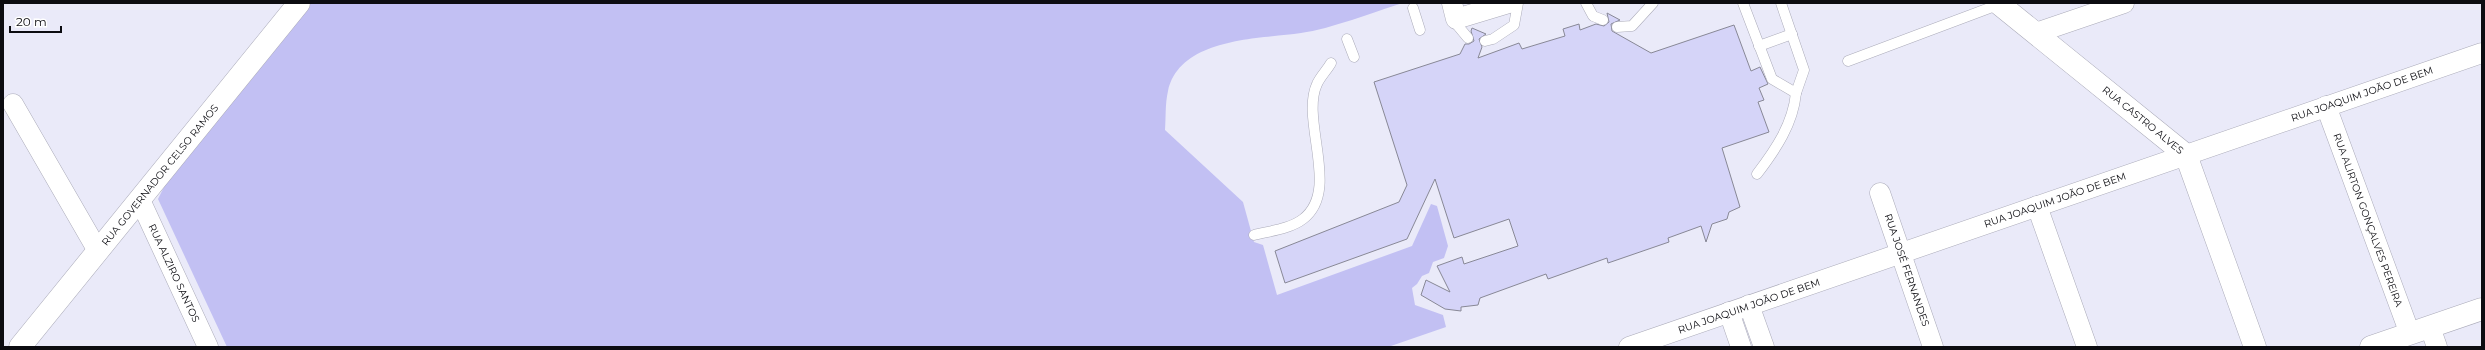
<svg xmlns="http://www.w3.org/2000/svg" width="2485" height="350" viewBox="0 0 2485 350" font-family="Montserrat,sans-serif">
  <rect width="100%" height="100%" fill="#eaeaf9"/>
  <path fill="#c2c0f3" d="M310,3h1093c-30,9 -72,26 -102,30 -41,6 -121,4 -133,58 -3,13 -2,26 -3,39l78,72 11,40 9,3 14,50 135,-49 19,-42 6,2 11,40 -4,12 -11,4 -4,11 -7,3 -5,8 -5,4 3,17 28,10 3,12 -58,20h-1161l-69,-148 10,-20z"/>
  <polygon fill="#d5d4f8" stroke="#888896" points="1607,13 1620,20 1611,24 1612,31 1651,53 1734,25 1751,71 1760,67 1768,84 1759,88 1764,100 1758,102 1769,132 1722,148 1740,207 1729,212 1727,219 1712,224 1706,242 1701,226 1668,238 1669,242 1608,263 1607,258 1548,279 1546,274 1480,298 1478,305 1461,307 1461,311 1445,309 1421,295 1426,280 1450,292 1437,266 1462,257 1464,264 1518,246 1509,219 1454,238 1435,179 1407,239 1285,283 1275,251 1399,202 1407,185 1374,82 1460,54 1465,44 1469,44 1474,41 1471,31 1472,28 1486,34 1479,39 1482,47 1478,58 1519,43 1522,49 1565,36 1563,29 1579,24 1580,30 1596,24 1604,26 1609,22"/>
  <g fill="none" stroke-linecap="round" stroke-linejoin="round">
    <g stroke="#ababb9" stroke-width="11">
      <g id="lane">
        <polyline points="1586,3 1593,16 1603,20"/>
        <polyline points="1743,3 1772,79 1796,93 1804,70 1781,3"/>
        <polyline points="1413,8 1420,30"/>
        <polyline points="1456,19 1458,26 1468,38"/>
        <polyline points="1617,27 1632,26 1653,3"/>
        <polyline points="1347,39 1354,57"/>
        <polyline points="1485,41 1493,39 1514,25 1518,3"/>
        <polyline points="1759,46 1792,34"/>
        <polyline points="1848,61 2000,4"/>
        <path d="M1757,174c19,-25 36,-50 39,-81"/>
        <path d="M1254,235c16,-4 36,-6 49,-16 38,-29 -3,-98 14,-135 3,-7 10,-14 14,-21"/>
      </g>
    </g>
    <g stroke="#ababb9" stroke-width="21">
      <g id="street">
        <polyline points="1452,3 1456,19 1509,3"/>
        <polyline points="2036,33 2124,3"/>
        <polyline points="13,104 98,251"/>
        <polyline points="2326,106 2410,334"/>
        <polyline points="1880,193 1933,347"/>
        <polyline points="140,200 208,347"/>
        <polyline points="2037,206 2087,347"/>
        <polyline points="1749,305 1764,347"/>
        <polyline points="1729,312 1741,347"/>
        <polyline points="2430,327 2437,347"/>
        <polyline points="1629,347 2482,53"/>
      </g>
    </g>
    <g stroke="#ababb9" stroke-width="23">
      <g id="secondary">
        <polyline points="1998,3 2186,155 2255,347"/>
        <polyline points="20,347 299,3"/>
        <polyline points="2371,347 2482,309"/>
      </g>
    </g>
    <use href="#lane" stroke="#fff" stroke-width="10"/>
    <use href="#street" stroke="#fff" stroke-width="20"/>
    <use href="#secondary" stroke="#fff" stroke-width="22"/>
  </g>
  <g text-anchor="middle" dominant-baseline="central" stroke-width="3" stroke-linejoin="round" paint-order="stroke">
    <g font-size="10" fill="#0c0c11" stroke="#fff">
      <text transform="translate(2362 94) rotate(-19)">RUA JOAQUIM JOÃO DE BEM</text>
      <text transform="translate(2143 120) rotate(39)">RUA CASTRO ALVES</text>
      <text transform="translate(160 175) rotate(-51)">RUA GOVERNADOR CELSO RAMOS</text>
      <text transform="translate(2055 200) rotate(-19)">RUA JOAQUIM JOÃO DE BEM</text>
      <text transform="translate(2368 220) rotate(70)">RUA ALIRTON GONÇALVES PEREIRA</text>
      <text transform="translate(1907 270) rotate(71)">RUA JOSÉ FERNANDES</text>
      <text transform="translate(174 273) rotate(65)">RUA ALZIRO SANTOS</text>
      <text transform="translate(1749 306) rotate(-19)">RUA JOAQUIM JOÃO DE BEM</text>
    </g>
  </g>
  <rect width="2485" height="350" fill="none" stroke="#0c0c11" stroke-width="8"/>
  <path d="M10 26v6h51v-6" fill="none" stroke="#0c0c11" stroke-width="2"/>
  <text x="16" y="26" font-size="12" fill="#0c0c11" stroke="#ffffff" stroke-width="3" paint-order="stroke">20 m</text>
</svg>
